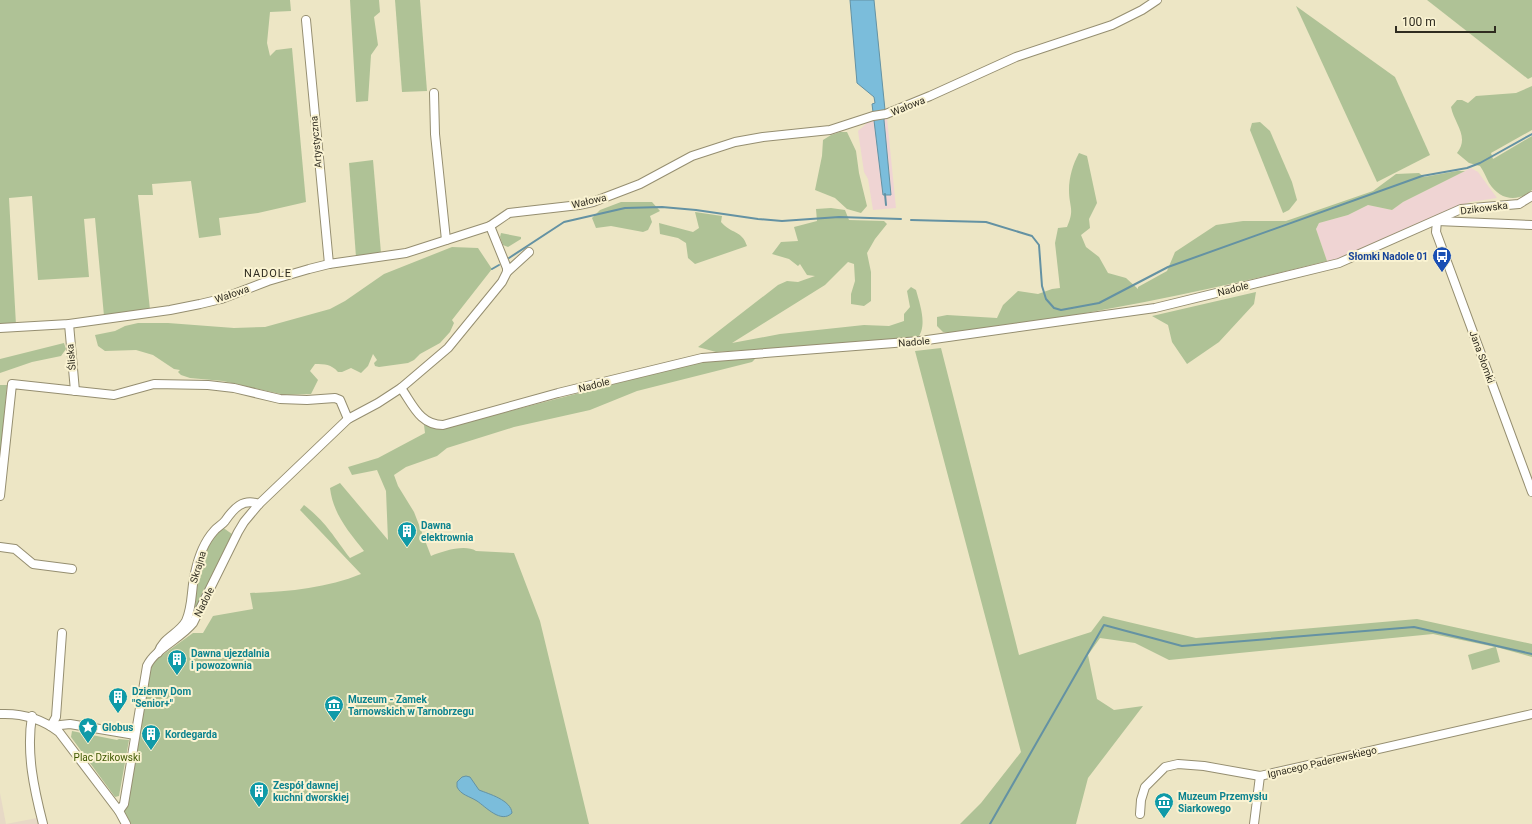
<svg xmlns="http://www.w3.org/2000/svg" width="1532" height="824" viewBox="0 0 1532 824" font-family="Roboto,sans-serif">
  <rect width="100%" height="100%" fill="#ede6c5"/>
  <g fill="#efd4d3">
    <polygon points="887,118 896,208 873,210 868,179 864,172 858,131 866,124 866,122"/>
    <polygon points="1471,168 1478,172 1497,198 1470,202 1337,259 1327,261 1316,229 1319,223 1348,215 1368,205 1392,210 1403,202"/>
  </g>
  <polygon fill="#e7d9c6" points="0,793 6,824 37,818 38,824 0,824"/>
  <g fill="#afc296">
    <polygon points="0,0 290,0 291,11 270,12 267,43 270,56 276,50 292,48 306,202 258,213 219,218 221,235 199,238 191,181 152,184 153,195 138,195 150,310 104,316 95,218 84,219 89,277 38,280 32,196 9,198 16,325 0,325"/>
    <polygon points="350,0 379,0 380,12 374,17 378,45 371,55 368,101 356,102"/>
    <polygon points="395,0 420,0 427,91 402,92"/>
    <polygon points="1427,0 1532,0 1532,77 1528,79"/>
    <polygon points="1296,6 1395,77 1430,155 1377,182"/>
    <path d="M1532,86v44l-41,23 2,6 39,-23v54c-15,13 -32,10 -43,-7 -3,-6 -5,-11 -9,-17l-11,-3 -12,-10c13,-16 -3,-30 -6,-46l6,-7h5l6,3 8,-7 40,-3z"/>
    <polygon points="1260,122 1270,131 1292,182 1297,200 1289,210 1283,213 1250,130 1252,123"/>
    <polygon points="840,132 847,132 856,151 859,173 867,206 861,213 847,209 835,198 815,190 822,156 823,140 831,135"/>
    <path d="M1079,153l8,3 10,47 -8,16 1,9 -9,7 5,12 13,10 9,16 18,5 12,11v-2l29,-16 8,-19 41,-27 27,-4h43l87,-30 23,-17 23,-1 5,4 33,-6h8l-62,31 -11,8 -24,-5 -20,10 -29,8 -3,6 11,32c-122,31 -246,55 -372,73l-12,-2 -6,-6v-9l10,-2 50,3 6,-13 15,-14 20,3 14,-5 8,-1 -5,-45 3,-15 9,-1c8,-18 2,-20 2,-37 0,-13 4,-26 10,-37z"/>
    <polygon points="373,160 381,253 356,257 349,163"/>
    <polygon points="621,202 652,202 660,211 650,216 652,222 648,230 643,232 611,226 596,228 592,218 600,210"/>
    <path d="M831,208l14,2 4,10 35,1 3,3 -12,15 -8,14 4,19v29l-7,5 -13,-2v-10l4,-13 -1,-17 -6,-2 -23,23 -93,58 48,-9 84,-9 25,1 15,-5v-7l6,-7 -3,-16 4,-4 5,3c4,15 12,36 1,49l-201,13 -18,-5 80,-62 9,-4 11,1 17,-6 -8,-1 -7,-11 -2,2 -9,-7 -17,-5 9,-12 17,-1 -4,-14 23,-6 -1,-12z"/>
    <path d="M695,212l27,4 -1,6c10,12 21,8 26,24l-52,18 -7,-6 -2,-15 -8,-5 -18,-4 -1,-11 34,9 6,-4z"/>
    <polygon points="501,233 521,237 521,239 508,247 503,245 500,237"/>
    <path d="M452,247l26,1 14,21 -40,51 2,3 -4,9 -10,11 -20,11 -6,6 -6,3 -29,4 -4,-1 -1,-3 3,-3 -4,-6 -5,12 -7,7 -10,-5 -9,4h-4c-7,-8 -13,-8 -23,-8l-5,7 8,9 -7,14 -26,1 -62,-14 -33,-3 -9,-3 -3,-3 2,-2 -6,-1 -21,-14 -17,-5 -31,1 -7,-5 -3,-11 20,-4 10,-5 13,-3h30l66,5 31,-1 65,-18 15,-8 39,-27z"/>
    <polygon points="1256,292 1254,304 1219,342 1187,364 1172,342 1168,325 1152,316"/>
    <polygon points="64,343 66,349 61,356 32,362 0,373 0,359"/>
    <polygon points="941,348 1019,655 1091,632 1103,616 1196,638 1417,619 1532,644 1532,657 1496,647 1500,662 1472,670 1468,655 1495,647 1433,634 1169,660 1135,643 1100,638 1088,655 1097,699 1114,710 1143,706 1088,778 1076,824 960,824 981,803 1021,752 915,351"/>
    <path d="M750,357l5,2 -3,3 -115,29 -47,19 -76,17 -67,21 -10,8 -31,11 -12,8 4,11 16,26 17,44c12,-5 34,-12 45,-5l38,2 26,68 49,203h-459l-8,-13 28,-147 43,-31h10l10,-17 40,-7 -3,-16c37,-1 77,-5 111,-19l-61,-64 4,-5c23,18 29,31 46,53l14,-7c-15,-19 -31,-37 -34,-63l10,-5 48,57 -2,-49 -9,-21 -25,5 -4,-8 30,-9 47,-25 -1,-8 13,3 23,-4 185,-48 46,-13z"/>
    <polygon points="0,385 7,385 0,465"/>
    <polygon points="222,527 232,534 190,621 202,554"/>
    <polygon points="72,731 117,740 119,739 129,740 119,796 115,797 71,737"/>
  </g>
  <g fill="#7bbddb" stroke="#6492a3">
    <polygon points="850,0 874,0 885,110 884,120 891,195 883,195 872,104 875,103 874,97 857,83"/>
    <path d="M466,776l4,1 9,13c10,4 32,10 33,23 -11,11 -26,-6 -35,-12 -8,-5 -16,-6 -20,-14v-5l5,-5z"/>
  </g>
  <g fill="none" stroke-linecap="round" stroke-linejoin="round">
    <g stroke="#6492a3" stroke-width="2">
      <polyline points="885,194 886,205"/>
      <polyline points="911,220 986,222 1032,236 1039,245 1042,286 1046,299 1054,308 1061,310 1099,303 1168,267 1422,176 1467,168 1480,163 1532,134"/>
      <polyline points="509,258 564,222 625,208 662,207 696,210 758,219 782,221 839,217 901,219"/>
      <polyline points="492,269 499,265"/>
      <polyline points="990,824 1104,625 1182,646 1414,627 1532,654"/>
    </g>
    <g stroke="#958e70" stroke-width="10">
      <g id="minor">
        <polyline points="306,20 329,264"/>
        <polyline points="434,93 435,134 446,240"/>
        <polyline points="1437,221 1436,232 1532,492"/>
        <polyline points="1437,221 1532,225"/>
        <polyline points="507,272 529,252"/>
        <polyline points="69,324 75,391"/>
        <polyline points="0,328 69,324 170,310 200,304 221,299 268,281 309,269 329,264 406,253 490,226 509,213 579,205 593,202 640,184 692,156 735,142 763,137 830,130 873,116 886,114 930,96 1016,57 1112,25 1142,10 1157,0"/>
        <path d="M401,388c12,17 19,37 42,37l115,-32 144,-35 218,-17 235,-33 184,-45 122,-54 58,-5 13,-8"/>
        <polyline points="0,496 12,384 114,395 154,384 208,385 234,388 280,399 307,400 335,398 340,400 348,419"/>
        <polyline points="0,547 15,549 33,564 72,569"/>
        <path d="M158,653c5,-16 21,-19 28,-32 7,-15 5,-33 9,-48 3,-14 9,-31 19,-42 3,-4 8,-6 11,-10 9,-13 18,-23 34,-17"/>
        <path d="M0,714c22,-1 41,4 59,18l60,79 7,13"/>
        <path d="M32,716c-6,37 2,73 11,108"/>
        <polyline points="51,726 56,717 62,633"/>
        <polyline points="51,726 70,724 135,735"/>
        <path d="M119,811l5,-7 23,-138c8,-17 33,-27 46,-43l45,-91 6,-10 15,-18 89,-85 30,-16 23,-15 47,-40 54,-66 5,-10v-4l-17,-42"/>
        <polyline points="1140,814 1141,800 1145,787 1165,767 1178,764 1204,766 1260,776 1532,714"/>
        <polyline points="1254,824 1260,776"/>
      </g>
    </g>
    <use href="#minor" stroke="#fff" stroke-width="8"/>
  </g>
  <defs>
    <g id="bus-pin" transform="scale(1)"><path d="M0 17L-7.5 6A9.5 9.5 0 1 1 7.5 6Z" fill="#1a4fb4" stroke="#faf3d2"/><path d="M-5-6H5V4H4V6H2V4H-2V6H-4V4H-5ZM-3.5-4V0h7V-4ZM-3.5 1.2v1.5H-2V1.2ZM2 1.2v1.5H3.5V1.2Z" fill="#fff"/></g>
    <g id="building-pin" transform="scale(1)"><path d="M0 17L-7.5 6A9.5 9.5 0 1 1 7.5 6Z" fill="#0f9aa8" stroke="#faf3d2"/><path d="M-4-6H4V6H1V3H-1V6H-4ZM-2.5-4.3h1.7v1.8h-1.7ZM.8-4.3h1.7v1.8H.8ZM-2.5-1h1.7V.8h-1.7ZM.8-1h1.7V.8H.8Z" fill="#fff"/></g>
    <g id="museum-pin" transform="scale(1)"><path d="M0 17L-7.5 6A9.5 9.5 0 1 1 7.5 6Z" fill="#0f9aa8" stroke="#faf3d2"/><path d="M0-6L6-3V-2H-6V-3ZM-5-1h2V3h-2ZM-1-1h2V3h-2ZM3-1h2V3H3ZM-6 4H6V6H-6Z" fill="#fff"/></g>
    <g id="sight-pin" transform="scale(1)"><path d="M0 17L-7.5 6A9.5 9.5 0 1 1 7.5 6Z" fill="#0f9aa8" stroke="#faf3d2"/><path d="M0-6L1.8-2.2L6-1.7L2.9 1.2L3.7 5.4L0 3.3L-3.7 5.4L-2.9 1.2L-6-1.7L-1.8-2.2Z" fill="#fff"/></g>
  </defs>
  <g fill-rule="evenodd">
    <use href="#bus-pin" x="1442" y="256"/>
    <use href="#building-pin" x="407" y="531"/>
    <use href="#building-pin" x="177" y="659"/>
    <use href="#building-pin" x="118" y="697"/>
    <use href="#museum-pin" x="334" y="705"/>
    <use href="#sight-pin" x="88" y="727"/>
    <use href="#building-pin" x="151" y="734"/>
    <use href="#building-pin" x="259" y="791"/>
    <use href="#museum-pin" x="1164" y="802"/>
  </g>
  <g text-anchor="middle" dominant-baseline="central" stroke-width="4" stroke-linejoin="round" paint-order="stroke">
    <g font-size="10" fill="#2f2c20" stroke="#faf3d2">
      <text transform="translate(908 106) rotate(-22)">Wałowa</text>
      <text transform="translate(316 142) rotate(-95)">Artystyczna</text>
      <text transform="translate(589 201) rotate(-13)">Wałowa</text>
      <text transform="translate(1484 208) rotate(-7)">Dzikowska</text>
      <text transform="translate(1233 289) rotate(-14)">Nadole</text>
      <text transform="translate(232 294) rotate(-19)">Wałowa</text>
      <text transform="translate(914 342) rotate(-5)">Nadole</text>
      <text transform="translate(71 357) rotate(-95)">Śliska</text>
      <text transform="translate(1482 357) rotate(70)">Jana Słomki</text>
      <text transform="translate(594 385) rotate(-14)">Nadole</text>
      <text transform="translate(198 567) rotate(-73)">Skrajna</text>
      <text transform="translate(204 602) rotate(-63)">Nadole</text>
      <text transform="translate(1322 762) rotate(-13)">Ignacego Paderewskiego</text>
    </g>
    <g font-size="10" font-weight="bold" fill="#164399" stroke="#faf3d2" text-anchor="end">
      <text x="1428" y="256">Słomki Nadole 01</text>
    </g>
    <g font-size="10" font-weight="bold" fill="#0d838f" stroke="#faf3d2" text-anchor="start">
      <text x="421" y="525">Dawna<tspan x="421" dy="12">elektrownia</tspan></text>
      <text x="191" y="653">Dawna ujezdalnia<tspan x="191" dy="12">i powozownia</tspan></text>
      <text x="132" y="691">Dzienny Dom<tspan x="132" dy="12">"Senior+"</tspan></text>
      <text x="348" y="699">Muzeum - Zamek<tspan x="348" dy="12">Tarnowskich w Tarnobrzegu</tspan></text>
      <text x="102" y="727">Globus</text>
      <text x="165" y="734">Kordegarda</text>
      <text x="273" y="785">Zespół dawnej<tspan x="273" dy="12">kuchni dworskiej</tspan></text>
      <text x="1178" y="796">Muzeum Przemysłu<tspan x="1178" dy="12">Siarkowego</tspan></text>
    </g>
    <g font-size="10" fill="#3f5800" stroke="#faf3d2">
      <text x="107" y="757">Plac Dzikowski</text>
    </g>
    <g font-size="11" letter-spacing="1" fill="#2f2c20" stroke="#faf3d2">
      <text x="268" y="273">NADOLE</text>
    </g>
  </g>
  <path d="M1396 26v6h99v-6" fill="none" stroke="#2f2c20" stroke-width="2"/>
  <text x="1402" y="26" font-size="12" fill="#2f2c20" stroke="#faf3d2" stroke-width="3" paint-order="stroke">100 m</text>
</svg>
